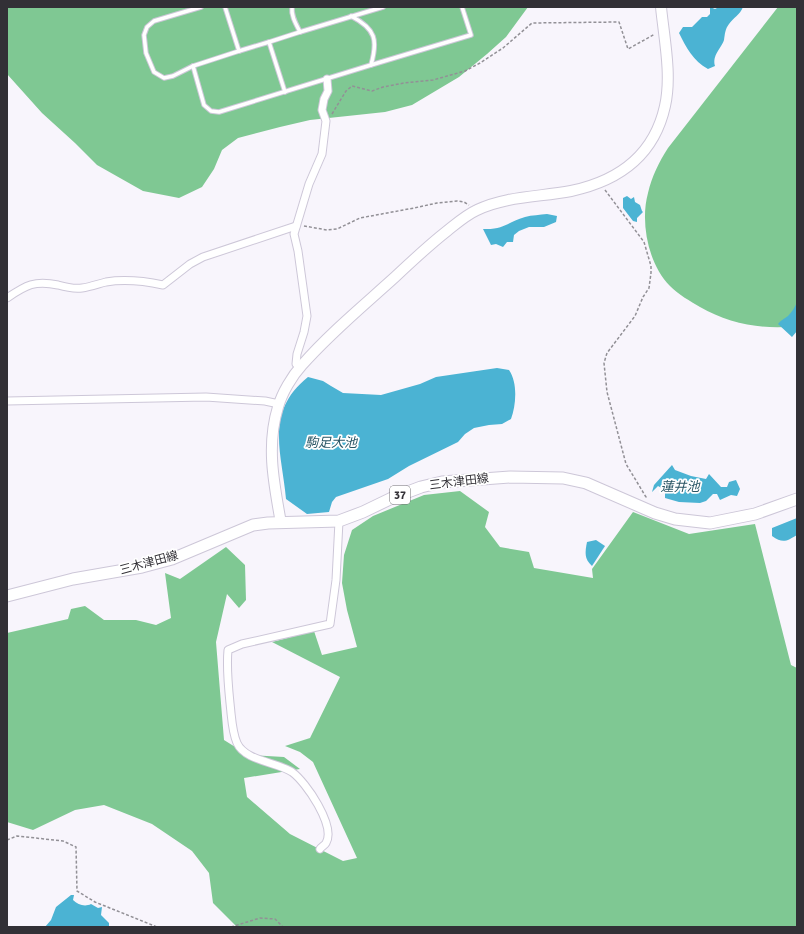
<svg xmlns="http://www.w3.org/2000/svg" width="804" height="934" viewBox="0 0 804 934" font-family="Signika,'Noto Sans JP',sans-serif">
  <rect width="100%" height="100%" fill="#f8f5fc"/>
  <g fill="#7fc893">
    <polygon points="7,7 528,7 506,37 487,54 459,77 412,105 385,112 310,120 280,127 238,138 222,150 214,169 202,187 179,198 143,191 97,165 75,143 42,113 7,74"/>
    <path d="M778,7h19v319c-33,4 -68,-2 -97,-19 -10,-6 -21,-12 -30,-21 -22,-22 -30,-64 -22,-93 4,-17 11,-31 20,-45z"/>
    <polygon points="460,491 489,512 485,527 500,547 529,552 534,568 593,578 592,569 633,512 689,534 755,524 791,665 797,668 797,927 237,927 213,903 209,873 192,851 152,824 104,805 75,810 33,830 7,822 7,633 68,619 71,609 85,606 104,620 136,620 156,625 171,618 165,573 180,579 226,547 245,565 246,600 239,608 227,594 216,642 224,740 248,755 284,757 300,769 244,778 247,797 290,834 343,861 357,858 313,762 300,752 285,746 310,738 340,677 272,642 314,631 322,655 357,647 347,610 342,583 344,555 352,530 373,516 424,495"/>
  </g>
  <g fill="#4bb3d3">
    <path d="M710,7l5,2 4,-2h24c-3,8 -10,11 -14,17 -4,5 -4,10 -5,16 -3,9 -12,15 -9,26l-7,3c-15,-8 -22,-22 -29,-36l4,-6h9l10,-10h5l3,-3z"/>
    <polygon points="627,196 631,199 634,197 635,202 640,205 642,211 643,212 637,218 637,222 633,221 623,208 623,198"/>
    <path d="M547,214l10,2 -1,6 -12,5h-15l-10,4 -5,4 -1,7h-6l-4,5 -7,-3 -5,1 -8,-16c22,1 24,-7 42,-12 7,-2 15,-2 22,-3z"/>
    <path d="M797,302v29l-5,6 -14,-13c3,-4 6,-5 10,-8 4,-4 7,-9 9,-14z"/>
    <path d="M497,368l12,2c9,13 7,35 2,49l-9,5 -13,1 -15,3 -9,6 -7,8 -49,24 -21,13 -52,18 -4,5 -3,10 -22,2 -21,-15c-4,-46 -22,-87 22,-122l15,4 8,5 12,7 38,2 39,-11 16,-7z"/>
    <polygon points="672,465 675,470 691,476 706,479 709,474 721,487 727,487 729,482 736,480 740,489 737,496 731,495 720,500 717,494 713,494 706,501 700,503 679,502 665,498 665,490 658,486 652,492 654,485"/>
    <path d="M797,518v17c-10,6 -14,9 -25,1v-8z"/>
    <path d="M596,540l9,6 -13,20c-8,-7 -7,-14 -5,-24z"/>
    <path d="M71,895h3l-1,5c5,5 12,7 18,4l7,4 4,-1 -1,8 8,8v4h-64l6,-7 5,-13z"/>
  </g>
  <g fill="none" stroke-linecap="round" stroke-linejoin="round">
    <g stroke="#cdc7d8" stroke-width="5.5">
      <g id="lane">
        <polyline points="201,7 154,21 147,27 144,35 146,53 154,72 164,78 173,76 193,66 239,51 225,7"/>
        <path d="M292,7c-1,9 4,17 8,25l83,-25"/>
        <polyline points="239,51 269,42"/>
        <polyline points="371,65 471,35 462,7"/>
        <path d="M193,66l11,39 7,6 8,1 152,-47c7,-25 5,-36 -20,-49"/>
        <polyline points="285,92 269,42 300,32"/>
      </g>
    </g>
    <g stroke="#cdc7d8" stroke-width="9">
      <g id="street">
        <path d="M7,298c19,-13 28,-18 51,-13 7,2 16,4 24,3 8,-1 16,-4 24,-6 19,-3 38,-1 57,3l27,-21 13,-7 93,-31"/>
        <polyline points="300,367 296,364 297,354 304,332 307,316 298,251 294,234 309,184 322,154 326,121 322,110 324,99 328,91 327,79"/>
        <polyline points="7,401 206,397 265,401 279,404"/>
        <path d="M320,849c1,-2 5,-4 6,-6 10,-17 -20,-61 -34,-71 -15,-10 -47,-11 -55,-29 -4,-9 -5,-20 -6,-30 -2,-21 -5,-42 -3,-63l14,-6 88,-20 6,-44 3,-59"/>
      </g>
    </g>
    <g stroke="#cdc7d8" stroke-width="12">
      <path id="secondary" d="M281,523c-7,-39 -15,-77 -3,-116 4,-14 14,-31 24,-42 28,-32 61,-59 93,-88 17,-16 34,-32 52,-46 10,-8 19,-16 30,-21 29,-14 63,-13 94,-19 47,-10 83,-35 94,-85 7,-31 -1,-68 -4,-99"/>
    </g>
    <g stroke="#cdc7d8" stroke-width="13">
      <polyline id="primary" points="7,596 73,579 142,567 172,559 253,525 268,523 339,521 363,512 392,498 421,487 442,482 510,477 563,478 586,483 655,513 675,519 710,523 755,514 797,499"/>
    </g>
    <g stroke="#929096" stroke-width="1.5" stroke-dasharray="3 2" stroke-linecap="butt">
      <polyline points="332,114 346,91 352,86 372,91 383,87 404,83 433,80 465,71 480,63 503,48 532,23 619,22 628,49 655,34"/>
      <polyline points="605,190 644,242 651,266 651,273 649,288 643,297 635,316 607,353 604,363 607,392 626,464 646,497 645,499"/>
      <polyline points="304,226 327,230 337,229 360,218 414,208 437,203 457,201 464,202 469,205"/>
      <polyline points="7,840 17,836 63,841 76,847 77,891 95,902 157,927"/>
      <polyline points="231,927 260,918 275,919 283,927"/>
    </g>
    <use href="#lane" stroke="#fff" stroke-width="3.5"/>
    <use href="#street" stroke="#fff" stroke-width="7"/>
    <use href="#secondary" stroke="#fff" stroke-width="10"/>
    <use href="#primary" stroke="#fff" stroke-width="11"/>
  </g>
  <g text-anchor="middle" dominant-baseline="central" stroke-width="3.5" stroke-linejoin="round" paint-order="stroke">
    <rect fill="#fff" stroke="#706e72" stroke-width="1" x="390" y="486" width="20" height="18" rx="3"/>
    <g font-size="11" font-weight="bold" fill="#323036">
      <text x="400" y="495">37</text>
    </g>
    <g font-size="12" fill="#323036" stroke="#fff">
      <text transform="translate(459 482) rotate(-7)">三木津田線</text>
      <text transform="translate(149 563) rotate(-15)">三木津田線</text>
    </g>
    <g font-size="13" font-style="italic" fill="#295564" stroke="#fff">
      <text x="331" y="443">駒足大池</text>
      <text x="680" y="487">蓮井池</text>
    </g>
  </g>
  <rect width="804" height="934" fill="none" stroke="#323036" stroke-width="16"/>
</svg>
